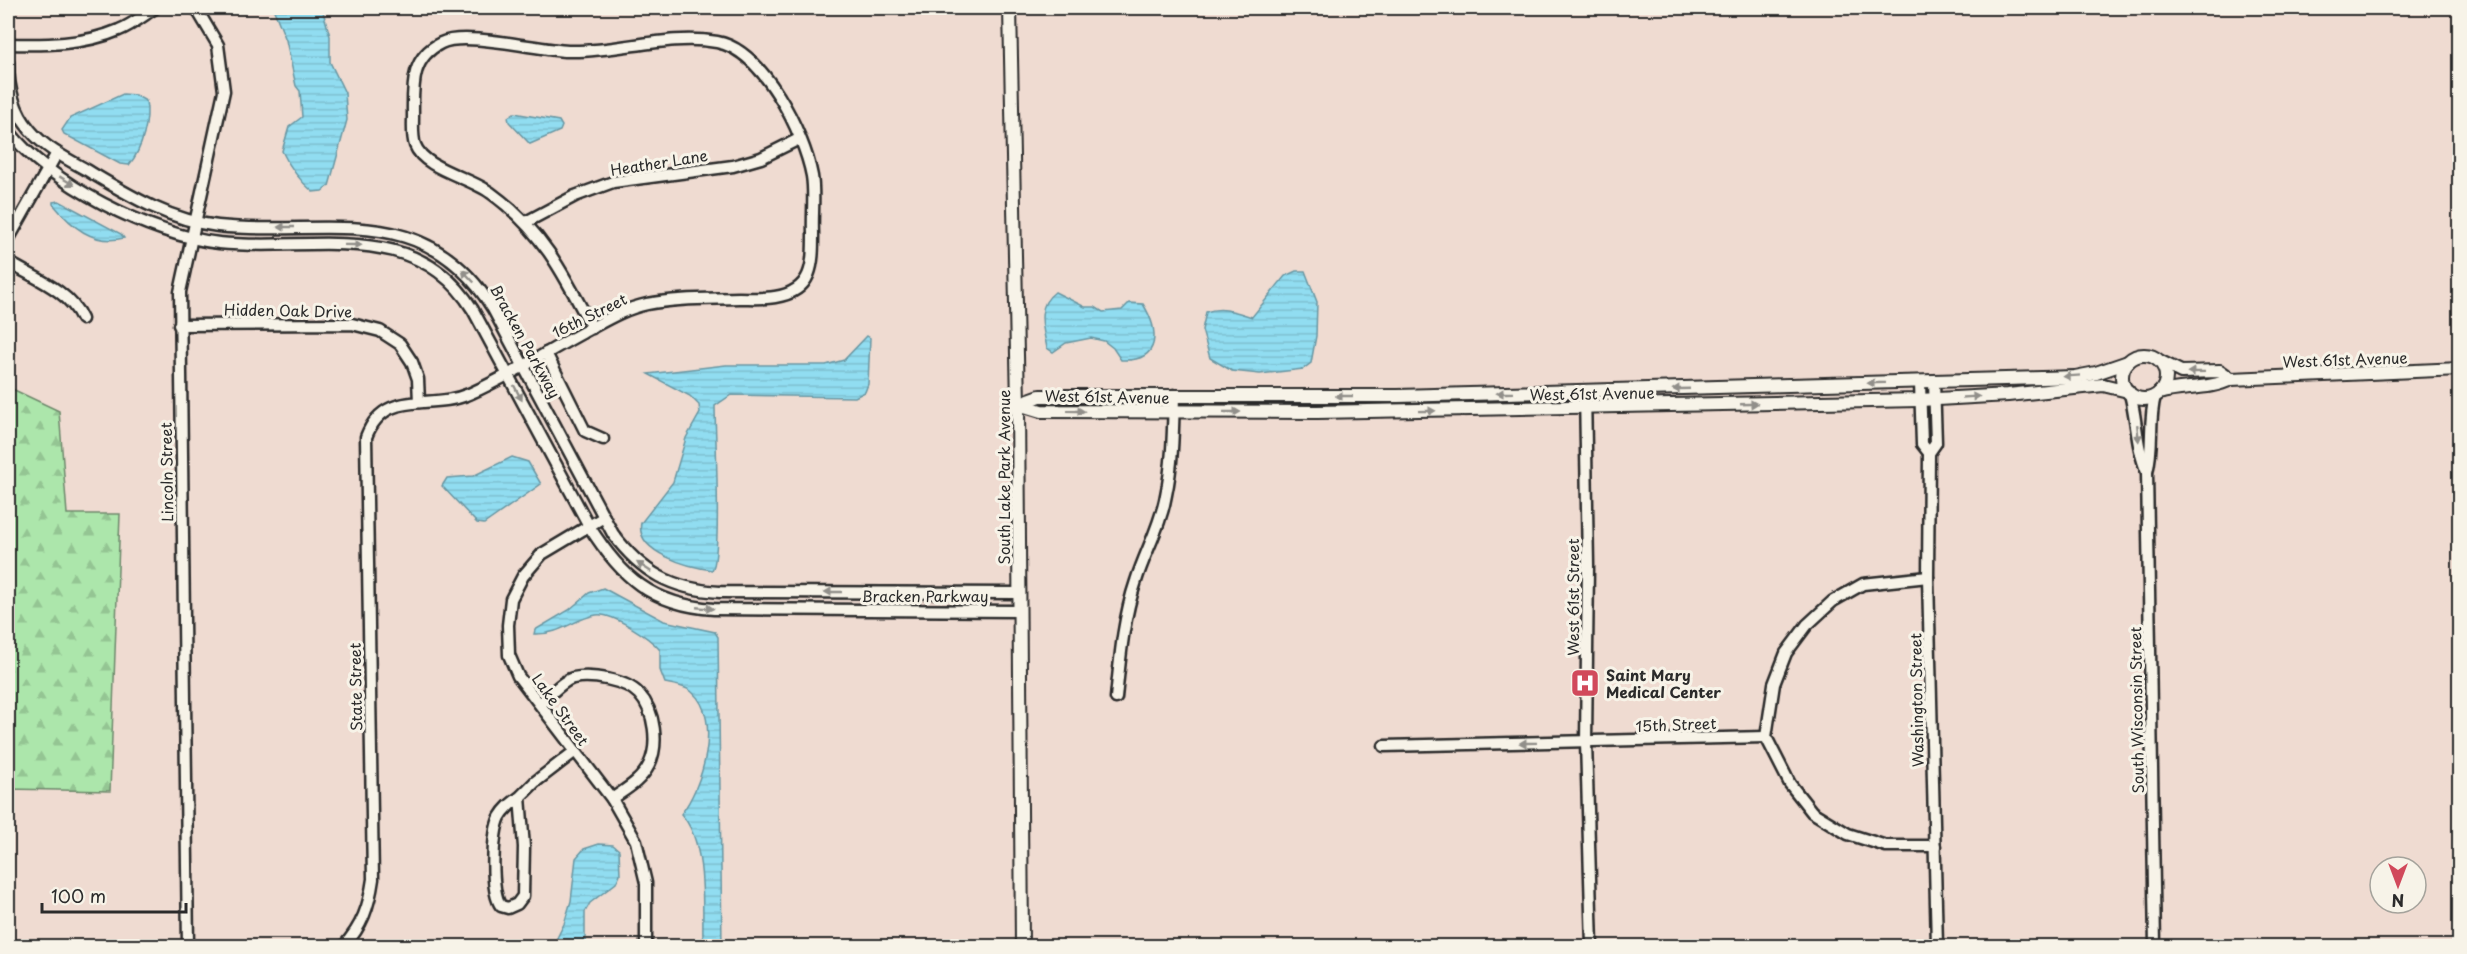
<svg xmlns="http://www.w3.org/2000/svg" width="2467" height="954" viewBox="0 0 2467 954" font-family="'Playpen Sans',sans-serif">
  <defs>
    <pattern id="forest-firs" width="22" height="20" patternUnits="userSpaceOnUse" patternTransform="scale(1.5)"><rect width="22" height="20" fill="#ace6ab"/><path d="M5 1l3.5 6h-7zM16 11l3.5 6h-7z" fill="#94c593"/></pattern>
    <pattern id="water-rules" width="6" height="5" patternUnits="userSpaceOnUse" patternTransform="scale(1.5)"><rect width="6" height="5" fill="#91ddf1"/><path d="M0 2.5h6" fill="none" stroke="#7dbecf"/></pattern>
  </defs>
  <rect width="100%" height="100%" fill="#efdbd1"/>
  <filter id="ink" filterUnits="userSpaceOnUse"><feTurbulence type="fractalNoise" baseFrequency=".0167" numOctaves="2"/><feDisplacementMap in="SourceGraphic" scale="12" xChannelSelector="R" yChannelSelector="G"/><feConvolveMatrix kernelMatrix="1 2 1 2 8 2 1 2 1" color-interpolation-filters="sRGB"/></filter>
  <g filter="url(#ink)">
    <polygon fill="url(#forest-firs)" stroke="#6c886b" stroke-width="1.5" points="8,387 59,411 67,514 120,514 110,791 8,789"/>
    <g fill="url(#water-rules)" stroke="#6896a2" stroke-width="1.5">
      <path d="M273,8h49l8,28v26l15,31 2,27 -18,66 -7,5 -9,1c-14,-12 -23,-24 -31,-41l7,-24 13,-10 -2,-26 -4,-5 -10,-46z"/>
      <path d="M123,94l12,1 11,6c4,19 -4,49 -17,64l-9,-1 -56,-30 -2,-4 8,-12z"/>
      <polygon points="514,113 559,121 562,126 560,131 530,144 509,122 508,117"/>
      <path d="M59,201l62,33 3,4c-31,8 -53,-12 -71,-34v-2z"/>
      <path d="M1296,271h9l12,31 -1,34 -5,27 -8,6 -43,5 -28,-3 -22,-13 -8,-28 4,-18c16,-6 30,0 46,5l33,-41z"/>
      <path d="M1055,292l30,15h10l8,5 19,-2 7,-7 14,1c16,26 19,58 -22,56l-8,-12 -9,-7 -13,-3 -25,5 -13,9 -6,-4c-4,-21 -12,-41 8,-56z"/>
      <path d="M867,336l3,2 -2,46 -3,8 -10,5 -124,-2 -16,11c0,24 7,152 -3,164 -22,-3 -77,-17 -71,-47l32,-41 13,-44 14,-25 -1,-8 -9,-9 -42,-22 78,-9h100l18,-5z"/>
      <polygon points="512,457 528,462 541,484 484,524 477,523 442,486 447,478 473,476"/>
      <path d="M603,588l61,33 51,11 3,5 4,309h-19c-1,-37 5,-103 -22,-132 21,-26 42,-95 11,-122 -6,-6 -19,-7 -27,-9l-5,-13v-20c-10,-12 -48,-38 -64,-35 -23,4 -35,20 -62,19l1,-4 34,-20 20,-17z"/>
      <polygon points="599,844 613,845 619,850 620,874 616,883 590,903 585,912 585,946 553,946 564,924 571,901 576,858 584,849"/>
    </g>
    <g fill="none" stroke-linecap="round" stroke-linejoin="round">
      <g stroke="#2b2b2b" stroke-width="15">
        <g id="minor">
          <path d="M8,44c37,1 76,1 111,-14 13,-5 25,-15 36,-22"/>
          <path d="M8,62c0,25 5,48 22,68 14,17 35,28 55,39 42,25 83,51 133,57 106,12 206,-30 275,83l120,225c29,39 59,55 107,58l298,1"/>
          <path d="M8,130c39,53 145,106 211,113 89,10 197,-27 254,67l116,216c32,51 63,79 125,83l304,2"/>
          <polyline points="526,222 575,196 613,182 733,166 761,158 799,139"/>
          <polyline points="8,240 57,153"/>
          <path d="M8,262c26,16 61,28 74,57"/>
          <polyline points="179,325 352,324 380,331 400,344 412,362 418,379 419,402"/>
          <polyline points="546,353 585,431 603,439"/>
          <polyline points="1934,382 1936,443 1929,453 1928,577 1937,946"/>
          <polyline points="1920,383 1922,444 1929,453"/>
          <polyline points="1585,391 1588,565 1586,742 1592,946"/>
          <path d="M2130,394c7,26 6,53 17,78"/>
          <path d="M2155,396c-7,26 -1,50 -8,76l8,474"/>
          <polyline points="604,517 542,554 523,576 511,599 508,625 509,655 518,676 612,799 636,841 646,883 646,946"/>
          <polyline points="1928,577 1863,584 1833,601 1807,625 1786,653 1774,684 1766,737 1790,784 1812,812 1848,834 1886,846 1935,846"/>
          <path d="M1116,698c4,-39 7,-79 20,-117 9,-29 25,-56 30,-86 7,-33 7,-66 8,-100"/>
          <path d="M540,704c9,-8 22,-23 33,-26 18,-4 53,2 66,16 16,17 20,51 10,71 -8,16 -23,24 -37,34"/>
          <polyline points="1384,746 1766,737"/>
          <path d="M520,797c-8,6 -15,11 -20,20 -8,15 -10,76 1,89l7,2 9,-4 6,-8 1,-49 -4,-50 15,-15 39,-30"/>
          <polyline points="188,946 180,292 224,91 218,45 196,8"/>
          <path d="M344,946c18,-20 25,-39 29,-67l-7,-442c19,-50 63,-26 103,-43 39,-17 76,-41 113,-61 21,-11 41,-24 65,-29 30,-6 61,-5 92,-6 12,0 25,1 36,-1 38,-6 38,-32 38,-64 -1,-19 2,-39 -1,-57 -8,-43 -49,-126 -95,-134 -49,-9 -100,11 -149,9 -30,-1 -103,-20 -127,-8 -31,15 -28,44 -28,74 0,9 -1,19 2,28 9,24 55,32 76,48 51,37 73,81 101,135"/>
        </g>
      </g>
      <g stroke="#2b2b2b" stroke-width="16">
        <g id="major">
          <polyline points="1010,8 1018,404 1022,946"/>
          <circle cx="2144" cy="377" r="22"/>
          <polyline points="2161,362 2181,372 2220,371 2231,379"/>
          <path d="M2159,393c23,-7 51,-3 72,-14l229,-10"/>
          <polyline points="1018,404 1040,396 1398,396 2075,377 2096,373 2128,362"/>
          <polyline points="1018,404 1041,411 1317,412 1920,400 2008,395 2103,385 2128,391"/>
        </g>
      </g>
      <use href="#minor" stroke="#f7f3e8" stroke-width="10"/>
      <use href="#major" stroke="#f7f3e8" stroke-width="12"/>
    </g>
    <defs><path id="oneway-solid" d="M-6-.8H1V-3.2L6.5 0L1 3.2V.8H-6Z" transform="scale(1.5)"/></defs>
    <g fill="#918f8a">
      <use href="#oneway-solid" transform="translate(67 181) rotate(31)"/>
      <use href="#oneway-solid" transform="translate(286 227) rotate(-180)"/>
      <use href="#oneway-solid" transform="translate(353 245) rotate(1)"/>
      <use href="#oneway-solid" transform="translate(468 276) rotate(-134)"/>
      <use href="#oneway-solid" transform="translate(2196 372) rotate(179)"/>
      <use href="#oneway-solid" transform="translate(2072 376) rotate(176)"/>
      <use href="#oneway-solid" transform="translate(1876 383) rotate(179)"/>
      <use href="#oneway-solid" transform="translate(1681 389) rotate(178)"/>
      <use href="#oneway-solid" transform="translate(518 393) rotate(62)"/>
      <use href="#oneway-solid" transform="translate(1505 393) rotate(179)"/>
      <use href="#oneway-solid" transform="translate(1344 396) rotate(-180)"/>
      <use href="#oneway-solid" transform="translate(1971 397) rotate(-3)"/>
      <use href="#oneway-solid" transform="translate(1749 404) rotate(-2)"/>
      <use href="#oneway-solid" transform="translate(1076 411) rotate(1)"/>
      <use href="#oneway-solid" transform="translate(1427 411) rotate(-1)"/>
      <use href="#oneway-solid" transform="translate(1232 412)"/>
      <use href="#oneway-solid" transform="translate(2138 433) rotate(85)"/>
      <use href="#oneway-solid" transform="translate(644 567) rotate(-147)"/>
      <use href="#oneway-solid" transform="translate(833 592) rotate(-180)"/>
      <use href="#oneway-solid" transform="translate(705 608) rotate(5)"/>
      <use href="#oneway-solid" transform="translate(1528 743) rotate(179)"/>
    </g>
  </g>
  <defs>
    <g id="hospital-square" transform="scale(1.5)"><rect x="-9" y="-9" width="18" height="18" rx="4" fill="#d1495b" stroke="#f7f3e8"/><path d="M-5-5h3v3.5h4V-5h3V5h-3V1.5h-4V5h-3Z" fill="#fff"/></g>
  </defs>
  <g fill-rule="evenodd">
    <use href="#hospital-square" x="1585" y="683"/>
  </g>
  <g text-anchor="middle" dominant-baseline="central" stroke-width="6" stroke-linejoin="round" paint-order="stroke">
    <g font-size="15" fill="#2b2b2b" stroke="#f7f3e8">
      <text transform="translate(659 162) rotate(-9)">Heather Lane</text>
      <text transform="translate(288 310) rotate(1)">Hidden Oak Drive</text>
      <text transform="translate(589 315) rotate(-26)">16th Street</text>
      <text transform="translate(526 341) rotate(61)">Bracken Parkway</text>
      <text transform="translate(2345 359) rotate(-2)">West 61st Avenue</text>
      <text transform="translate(1592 393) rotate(-1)">West 61st Avenue</text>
      <text transform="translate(1107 396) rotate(1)">West 61st Avenue</text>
      <text transform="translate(166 472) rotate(-91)">Lincoln Street</text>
      <text transform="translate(1003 477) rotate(-90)">South Lake Park Avenue</text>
      <text x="925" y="595">Bracken Parkway</text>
      <text transform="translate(1572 597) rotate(-90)">West 61st Street</text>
      <text transform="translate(355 687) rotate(-91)">State Street</text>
      <text transform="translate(1916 700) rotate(-91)">Washington Street</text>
      <text transform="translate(561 709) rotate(54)">Lake Street</text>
      <text transform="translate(2136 710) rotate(-91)">South Wisconsin Street</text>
      <text transform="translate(1676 724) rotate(-2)">15th Street</text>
    </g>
    <g font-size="15" font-weight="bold" fill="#2b2b2b" stroke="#f7f3e8" text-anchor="start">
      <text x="1606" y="674">Saint Mary<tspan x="1606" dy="17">Medical Center</tspan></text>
    </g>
  </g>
  <rect width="2467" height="954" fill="none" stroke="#f7f3e8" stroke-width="30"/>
  <rect x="15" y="15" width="2437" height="924" fill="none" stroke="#2b2b2b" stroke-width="2" filter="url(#ink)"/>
  <g transform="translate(2398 885) rotate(180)"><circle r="28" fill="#f7f3e8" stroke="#a5a39c" stroke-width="1.5"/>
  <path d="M0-4.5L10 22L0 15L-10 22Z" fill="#d1495b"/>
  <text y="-9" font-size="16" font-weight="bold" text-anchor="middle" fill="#2b2b2b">N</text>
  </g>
  <path d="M42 903v9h144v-9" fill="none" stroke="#2b2b2b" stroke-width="3"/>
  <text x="51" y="903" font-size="18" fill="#2b2b2b" stroke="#f7f3e8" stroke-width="4.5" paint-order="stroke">100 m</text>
</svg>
